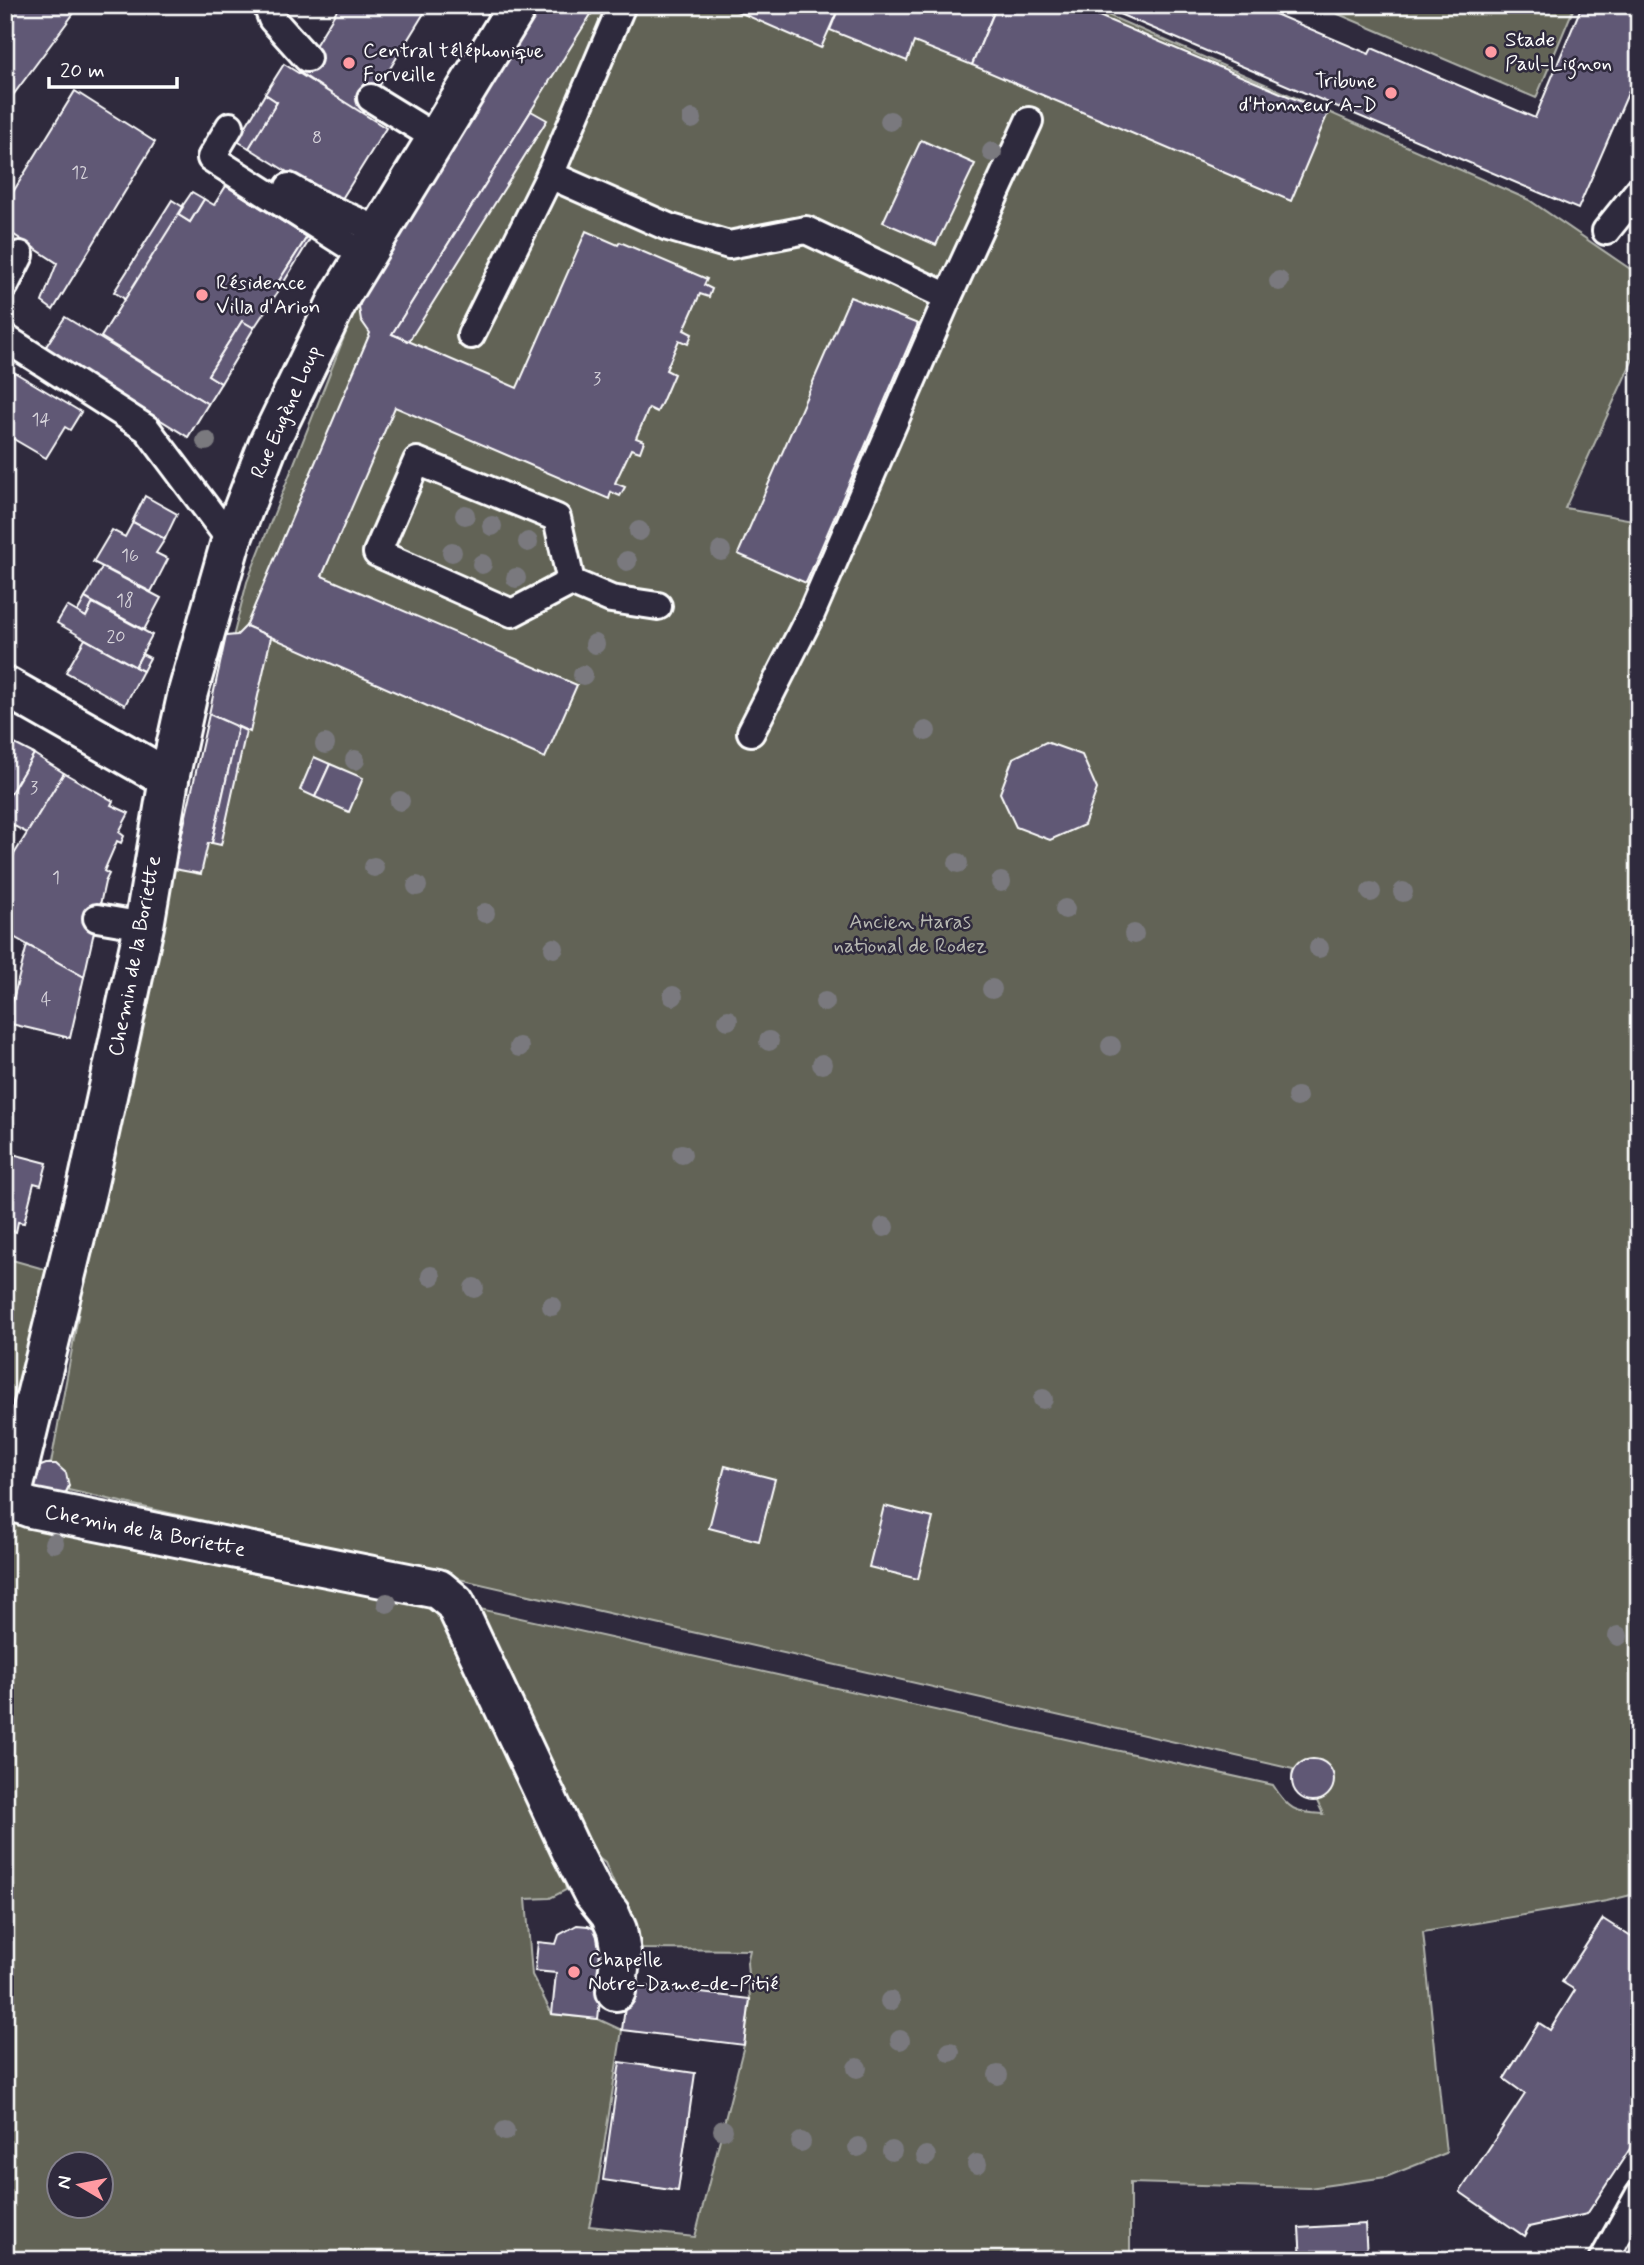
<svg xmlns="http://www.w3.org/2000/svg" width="1644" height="2265" viewBox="0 0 1644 2265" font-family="Mynerve,sans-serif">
  <rect width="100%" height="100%" fill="#2f2a3d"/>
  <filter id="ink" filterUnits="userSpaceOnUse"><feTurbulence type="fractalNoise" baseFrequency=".0143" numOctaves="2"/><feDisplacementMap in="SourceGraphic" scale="14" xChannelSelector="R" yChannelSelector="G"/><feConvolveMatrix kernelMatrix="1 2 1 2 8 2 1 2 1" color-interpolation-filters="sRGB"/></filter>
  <g filter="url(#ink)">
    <g fill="#626457" stroke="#b0b2ab" stroke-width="2" fill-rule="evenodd">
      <path d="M541,5h544l444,195 110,75v71l-74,162 74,13v1372l-32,8 -184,31 23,221 -60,24 -77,11 -179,-5v77h-1125v-740l413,79 18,12 11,13 117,252 2,14 -16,8 -24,1 6,76 20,39 46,5 24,11 -25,161 -8,35 106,11 49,-192 6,-46 -3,-36 3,-13 -108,-1 -37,-86 -26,-20 -108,-236 802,178c15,24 22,28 50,29l-6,-13c-20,0 -27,-14 -24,-32l-1225,-279 -4,6 -28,-28 15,-5 33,-179 90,-415 73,-287 111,-280zM60,2164h42v42h-42z"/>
      <polygon points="1317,5 1575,5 1536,98"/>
      <polygon points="5,1258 51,1271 5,1451"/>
    </g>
    <g fill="#615875" stroke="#fff" stroke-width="2">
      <polygon points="5,5 80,5 5,106"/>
      <polygon points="340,5 429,5 362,114 299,72"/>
      <polygon points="542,5 592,5 595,8 392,334 517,388 586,231 618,245 620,242 707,279 704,285 712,289 709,297 700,294 684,330 692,334 688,344 679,340 666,370 674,374 662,402 657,412 649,408 636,438 644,441 640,452 631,449 615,483 625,487 620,496 611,492 609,499 395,407 322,576 577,685 545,758 246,626 370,333 361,320 359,308 362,295"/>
      <polygon points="723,5 840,5 821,48"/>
      <polygon points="840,5 997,5 972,65 914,42 907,61 830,30"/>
      <polygon points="997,5 1073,5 1328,113 1291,201 972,65"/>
      <polygon points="1098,5 1254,5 1369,54 1372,48 1535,118 1582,5 1639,5 1639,68 1578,209"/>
      <polygon points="284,64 386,128 340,202 280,195 292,175 249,148 277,102 265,94"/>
      <polygon points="75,91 155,142 53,310 42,302 57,263 5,229 5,205"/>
      <polygon points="265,94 277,102 249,148 237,141"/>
      <polygon points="531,111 547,120 409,341 392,334"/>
      <polygon points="921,140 975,164 936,245 883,222"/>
      <polygon points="226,186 307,237 275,287 279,290 254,328 242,321 208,375 221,383 208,404 101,337 177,214 190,222 204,199 214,205"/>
      <polygon points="192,192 204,199 190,222 177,214"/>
      <polygon points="172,200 183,207 125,299 114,292"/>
      <polygon points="307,237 310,239 279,290 275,287"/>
      <polygon points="850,297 918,324 806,583 738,554"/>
      <polygon points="65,317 208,404 188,437 45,348"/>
      <polygon points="242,321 254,328 221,383 208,375"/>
      <polygon points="14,372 81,412 70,430 65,427 46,458 5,434 5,386"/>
      <polygon points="145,496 177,514 165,539 132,522"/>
      <polygon points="133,522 165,539 156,553 168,559 151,592 93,562 112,530 125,537"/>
      <polygon points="102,567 161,598 144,630 85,598"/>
      <polygon points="85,598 93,603 86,617 77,612"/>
      <polygon points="93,603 152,635 135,667 57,623 67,606 86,617"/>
      <polygon points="246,626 271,637 250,732 209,714 226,636 237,635"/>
      <polygon points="85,639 143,671 125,705 66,672"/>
      <polygon points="142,654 150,658 143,671 135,667"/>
      <polygon points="209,714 238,727 212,843 208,843 201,874 174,869"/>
      <polygon points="238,727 246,731 221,845 212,843"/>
      <polygon points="5,739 34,754 5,803"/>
      <polygon points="1046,742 1082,755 1097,789 1084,825 1050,840 1016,827 1000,793 1013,758"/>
      <polygon points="34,754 64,773 27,833 5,821 5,803"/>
      <polygon points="314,757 330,764 315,797 300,790"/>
      <polygon points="330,764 363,778 349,812 315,797"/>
      <polygon points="64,773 113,801 111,805 129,813 119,832 124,836 121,843 117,841 104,871 109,874 105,882 84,977 5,932 5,869"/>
      <polygon points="27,945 84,977 70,1038 7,1023"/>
      <polygon points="5,1152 47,1163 41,1185 34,1183 24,1223 18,1222 16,1232 5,1229"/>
      <polygon points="46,1464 56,1464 66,1473 69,1486 64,1496 30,1491 36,1468"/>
      <polygon points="725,1466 775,1479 759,1541 709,1528"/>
      <polygon points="884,1506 933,1518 918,1579 869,1567"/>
      <circle cx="1313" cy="1780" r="21"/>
      <polygon points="1603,1919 1639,1942 1639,2135 1587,2214 1529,2227 1524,2236 1460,2192 1525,2094 1504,2079 1539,2023 1550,2030 1575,1990 1562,1982"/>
      <polygon points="577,1925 588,1926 599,1931 606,1946 598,2019 552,2014 556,1973 535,1971 538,1942 556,1944 559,1935"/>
      <polygon points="628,1984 750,1999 744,2045 622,2030"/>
      <polygon points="620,2062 695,2073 678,2191 603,2180"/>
      <polygon points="1365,2224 1367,2257 1449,2252 1449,2260 1301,2260 1299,2228"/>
    </g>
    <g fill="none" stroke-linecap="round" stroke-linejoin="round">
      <g stroke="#fff" stroke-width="32">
        <g id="lane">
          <polyline points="267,5 272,19 307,58"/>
          <polyline points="371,98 436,138"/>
          <polyline points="230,126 211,158 365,256"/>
          <polyline points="550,175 668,227 729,245 806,230 948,297"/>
          <polyline points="289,187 319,204 380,231"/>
          <polyline points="1606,231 1639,190"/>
          <polyline points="5,285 20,255"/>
          <polyline points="471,335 550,175 622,5"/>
          <polyline points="5,338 147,429 231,541"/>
          <polyline points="571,582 512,613 377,553 417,461 557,518 571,582 611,599 658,606"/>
          <polyline points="751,732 811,614 948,297 1029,121"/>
          <polyline points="97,918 144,926"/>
          <polyline points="1603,2260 1639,2195"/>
        </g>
      </g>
      <g stroke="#fff" stroke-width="44">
        <g id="street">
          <polyline points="518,5 339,298 268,445 231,541 188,692 169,779 144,926 87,1188 13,1490 15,1502 31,1508 438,1589 455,1603 571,1850 593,1893 610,1914 617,1930 621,1953 616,1991"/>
          <polyline points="5,686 169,779"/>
        </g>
      </g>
      <use href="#lane" stroke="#2f2a3d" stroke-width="26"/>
      <use href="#street" stroke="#2f2a3d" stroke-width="38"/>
    </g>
    <g fill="#7a797e">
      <circle cx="692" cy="119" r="10"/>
      <circle cx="890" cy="121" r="10"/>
      <circle cx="992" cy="152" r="10"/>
      <circle cx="1279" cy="281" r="10"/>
      <circle cx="206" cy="441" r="10"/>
      <circle cx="465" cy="515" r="10"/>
      <circle cx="492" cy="526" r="10"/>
      <circle cx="639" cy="531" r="10"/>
      <circle cx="528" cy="542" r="10"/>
      <circle cx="721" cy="551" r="10"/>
      <circle cx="452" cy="552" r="10"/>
      <circle cx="627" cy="561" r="10"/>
      <circle cx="482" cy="564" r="10"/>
      <circle cx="516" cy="578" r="10"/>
      <circle cx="595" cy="644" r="10"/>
      <circle cx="583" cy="675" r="10"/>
      <circle cx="926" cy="731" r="10"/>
      <circle cx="325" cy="744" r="10"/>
      <circle cx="355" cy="760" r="10"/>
      <circle cx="400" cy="801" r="10"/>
      <circle cx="958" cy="863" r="10"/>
      <circle cx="374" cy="867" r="10"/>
      <circle cx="1001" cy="882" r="10"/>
      <circle cx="417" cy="886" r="10"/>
      <circle cx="1371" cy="892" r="10"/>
      <circle cx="1403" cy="892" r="10"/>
      <circle cx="1065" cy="909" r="10"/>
      <circle cx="485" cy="913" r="10"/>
      <circle cx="1134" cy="934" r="10"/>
      <circle cx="554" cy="948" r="10"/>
      <circle cx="1319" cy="948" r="10"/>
      <circle cx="992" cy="989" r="10"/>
      <circle cx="673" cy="996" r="10"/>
      <circle cx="825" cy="1002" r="10"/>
      <circle cx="728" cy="1020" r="10"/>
      <circle cx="769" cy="1041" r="10"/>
      <circle cx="1111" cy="1046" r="10"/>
      <circle cx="519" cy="1047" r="10"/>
      <circle cx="822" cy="1064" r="10"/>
      <circle cx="1297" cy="1097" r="10"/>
      <circle cx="682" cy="1154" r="10"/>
      <circle cx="884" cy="1227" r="10"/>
      <circle cx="431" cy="1276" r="10"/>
      <circle cx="474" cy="1288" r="10"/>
      <circle cx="552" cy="1306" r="10"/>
      <circle cx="1043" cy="1399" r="10"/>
      <circle cx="54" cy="1543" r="10"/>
      <circle cx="387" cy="1603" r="10"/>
      <circle cx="1618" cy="1636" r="10"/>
      <circle cx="890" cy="2001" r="10"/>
      <circle cx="900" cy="2040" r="10"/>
      <circle cx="950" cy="2052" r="10"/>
      <circle cx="857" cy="2068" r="10"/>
      <circle cx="998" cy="2075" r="10"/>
      <circle cx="723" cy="2130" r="10"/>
      <circle cx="505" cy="2131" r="10"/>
      <circle cx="801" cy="2142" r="10"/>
      <circle cx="858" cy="2147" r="10"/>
      <circle cx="892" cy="2151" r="10"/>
      <circle cx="926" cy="2156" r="10"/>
      <circle cx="977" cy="2164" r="10"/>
    </g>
  </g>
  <g fill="#ff9aa2" stroke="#2f2a3d" stroke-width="2.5">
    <circle cx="1491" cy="52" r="7"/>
    <circle cx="349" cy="63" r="7"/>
    <circle cx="1391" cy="93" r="7"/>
    <circle cx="202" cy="295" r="7"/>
    <circle cx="574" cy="1972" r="7"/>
  </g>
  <g text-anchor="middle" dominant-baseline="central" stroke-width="5" stroke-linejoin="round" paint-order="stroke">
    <g font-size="18" fill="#d8d5dc">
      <text x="317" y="138">8</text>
      <text x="80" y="173">12</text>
      <text x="597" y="379">3</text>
      <text x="41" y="420">14</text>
      <text x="130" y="556">16</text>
      <text x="125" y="601">18</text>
      <text x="116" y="637">20</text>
      <text x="34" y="788">3</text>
      <text x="56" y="878">1</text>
      <text x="46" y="1000">4</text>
    </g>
    <g font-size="21" fill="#fff" stroke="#2f2a3d" text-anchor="start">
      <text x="1505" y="40">Stade<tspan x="1505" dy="24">Paul-Lignon</tspan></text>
      <text x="363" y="51">Central téléphonique<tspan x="363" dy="24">Forveille</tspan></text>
      <text x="1377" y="81" text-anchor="end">Tribune<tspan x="1377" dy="24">d'Honneur A-D</tspan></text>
      <text x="216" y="283">Résidence<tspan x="216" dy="24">Villa d'Arion</tspan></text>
      <text x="588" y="1960">Chapelle<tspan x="588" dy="24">Notre-Dame-de-Pitié</tspan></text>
    </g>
    <g font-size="21" fill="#fff" stroke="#2f2a3d">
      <text transform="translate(286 412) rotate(-66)">Rue Eugène Loup</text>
      <text transform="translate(135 956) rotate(-79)">Chemin de la Boriette</text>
      <text transform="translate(145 1531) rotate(11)">Chemin de la Boriette</text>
    </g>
    <g font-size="21" fill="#b8b9b3" stroke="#2f2a3d">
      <text x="910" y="922">Ancien Haras<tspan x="910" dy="24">national de Rodez</tspan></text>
    </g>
  </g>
  <rect width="1644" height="2265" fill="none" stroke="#2f2a3d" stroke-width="28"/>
  <rect x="14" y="14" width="1616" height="2237" fill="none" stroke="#fff" stroke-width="2.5" filter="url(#ink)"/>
  <g transform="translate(80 2185) rotate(280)"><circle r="33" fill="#2f2a3d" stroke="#827f8b" stroke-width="2"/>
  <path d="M0-5L12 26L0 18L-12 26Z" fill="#ff9aa2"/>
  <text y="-10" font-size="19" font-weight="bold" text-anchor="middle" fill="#ffffff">N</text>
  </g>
  <path d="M49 77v10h128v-10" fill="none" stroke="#ffffff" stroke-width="3.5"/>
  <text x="60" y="77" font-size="21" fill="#ffffff" stroke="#2f2a3d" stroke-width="5" paint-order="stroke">20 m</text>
</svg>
